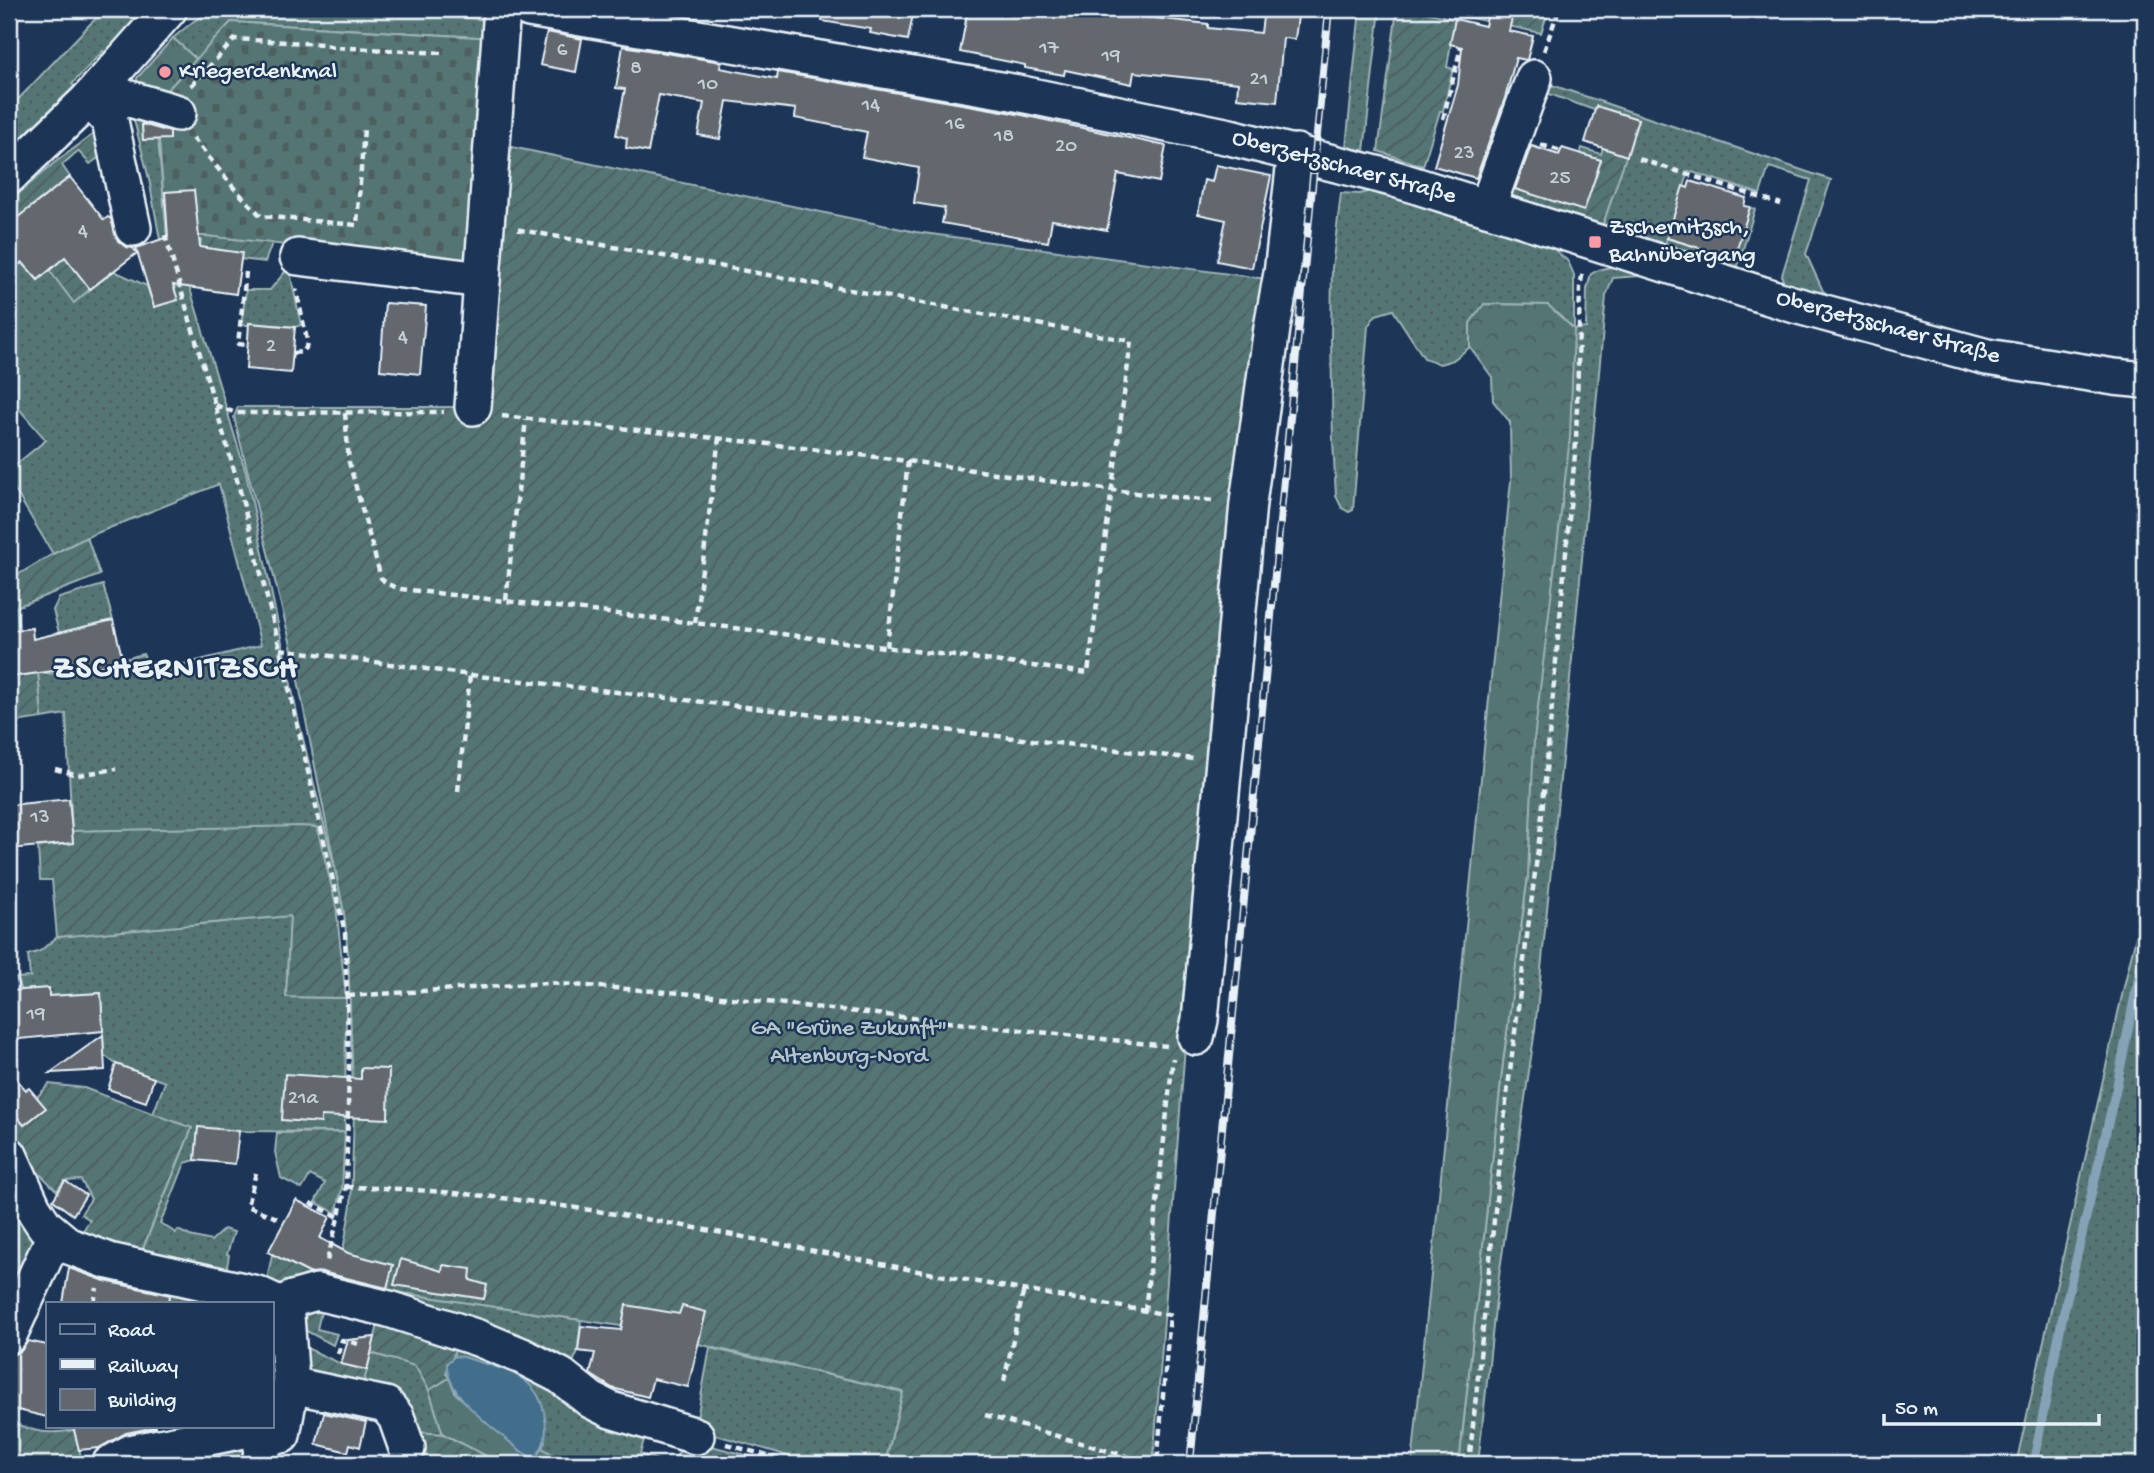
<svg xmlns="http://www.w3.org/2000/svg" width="2154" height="1473" viewBox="0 0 2154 1473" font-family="'Gochi Hand',sans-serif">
  <defs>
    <pattern id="grass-dots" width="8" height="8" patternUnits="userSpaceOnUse" patternTransform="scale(1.75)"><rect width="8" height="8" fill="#547574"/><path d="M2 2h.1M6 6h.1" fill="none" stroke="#4d5e5f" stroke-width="1.8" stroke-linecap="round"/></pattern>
    <pattern id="forest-crowns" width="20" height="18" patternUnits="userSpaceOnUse" patternTransform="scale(1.75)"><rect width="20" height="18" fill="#547574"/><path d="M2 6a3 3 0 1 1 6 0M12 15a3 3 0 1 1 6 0" fill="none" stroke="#4d5e5f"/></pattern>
    <pattern id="cemetery-stones" width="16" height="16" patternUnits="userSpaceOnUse" patternTransform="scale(1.75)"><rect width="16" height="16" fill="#547574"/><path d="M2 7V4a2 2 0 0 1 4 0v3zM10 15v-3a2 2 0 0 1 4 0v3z" fill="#4d5e5f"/></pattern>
    <pattern id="park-tufts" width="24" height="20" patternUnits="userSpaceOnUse" patternTransform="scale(1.75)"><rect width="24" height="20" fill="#547574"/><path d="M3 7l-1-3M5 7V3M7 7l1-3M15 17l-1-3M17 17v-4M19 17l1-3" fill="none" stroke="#4d5e5f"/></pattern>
    <pattern id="garden-furrows" width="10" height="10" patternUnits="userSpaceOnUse" patternTransform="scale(1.75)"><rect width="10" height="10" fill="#547574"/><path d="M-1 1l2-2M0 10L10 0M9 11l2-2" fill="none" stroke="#4d5e5f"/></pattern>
  </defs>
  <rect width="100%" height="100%" fill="#1d3557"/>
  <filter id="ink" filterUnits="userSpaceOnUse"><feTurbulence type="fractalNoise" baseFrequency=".0143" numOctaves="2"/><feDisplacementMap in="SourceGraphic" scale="14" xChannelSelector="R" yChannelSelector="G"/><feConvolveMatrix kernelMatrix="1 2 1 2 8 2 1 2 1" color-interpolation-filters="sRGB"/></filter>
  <g filter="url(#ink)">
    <g fill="url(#grass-dots)" stroke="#9eb3b6" stroke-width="2">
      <polygon points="108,9 156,9 112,59 103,51 72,84 80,92 9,160 9,109 91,23"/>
      <polygon points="219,9 409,9 492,21 493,38 232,22 196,59 173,38 195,20"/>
      <polygon points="1360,9 1380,9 1364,151 1346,147"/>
      <polygon points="1546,83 1831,180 1806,254 1823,291 1849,307 1783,286 1782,275 1811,180 1769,167 1760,194 1689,171 1665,247 1602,227 1638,120 1596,106 1594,110 1541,91"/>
      <polygon points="133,116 142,118 143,140 158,139 167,236 188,282 246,473 298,718 345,910 336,912 317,827 72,831 66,714 42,718 38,673 70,674 143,654 151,672 261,645 219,484 87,537 53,554 9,480 9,470 46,440 14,403 9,406 9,273 20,264 24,264 38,280 50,270 74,302 114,271 147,286 154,307 177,299 160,240 149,179"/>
      <path d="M1374,190l170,51 24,20 6,14v54l12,-1 1,-39 4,-15c21,-13 40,-6 62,1l-40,3 -7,18 -24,263 -47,471 -38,260 -19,174h-19l44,-402 25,-187 20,-570 -63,-1 -15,19v24l-17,13 -13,4 -16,-6 -31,-48 -17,5 -8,11 -15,184 -4,2 -7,-4 -6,-12 -3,-56 -2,-101 1,-71 9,-75 19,1z"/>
      <polygon points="289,267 301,325 295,327 250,323 249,325 241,325 246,290 270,290"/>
      <polygon points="103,585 113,620 59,633 53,610 59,598"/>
      <polygon points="2145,900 2145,1464 2016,1464 2128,969"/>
      <polygon points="290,916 286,997 346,998 345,1132 239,1131 195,1160 185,1163 166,1211 160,1223 176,1233 178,1230 190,1236 211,1241 224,1229 234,1232 227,1254 229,1255 225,1279 139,1258 192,1128 153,1114 165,1082 116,1064 104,1055 101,993 49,996 49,988 21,990 15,978 30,977 28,955 40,951 57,937"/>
      <polygon points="9,1176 38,1235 9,1318"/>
      <polygon points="328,1278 338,1279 390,1291 581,1320 577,1354 567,1374"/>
      <polygon points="160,1281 228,1303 150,1303 152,1292"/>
      <polygon points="403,1322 487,1348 645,1436 640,1454 669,1464 568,1464 542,1448 545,1441 487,1365 464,1357 453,1358"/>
      <polygon points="710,1348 903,1392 885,1464 808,1464 779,1453 695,1429"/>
      <polygon points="371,1353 416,1366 429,1390 443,1434 417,1432 361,1393"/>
      <polygon points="255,1435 252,1464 122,1464"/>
      <polygon points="696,1442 781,1464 673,1464 682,1445"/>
    </g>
    <g fill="url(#forest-crowns)" stroke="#9eb3b6" stroke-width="2">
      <polygon points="1484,304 1548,305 1574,329 1570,437 1534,740 1528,875 1503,1062 1459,1464 1412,1464 1511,480 1510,422 1493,401 1492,377 1470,347 1470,323"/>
      <polygon points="449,1378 456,1394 496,1430 521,1451 537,1455 542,1448 568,1464 502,1464 443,1434 429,1390"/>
    </g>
    <polygon fill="url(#cemetery-stones)" stroke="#9eb3b6" stroke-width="2" points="231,22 493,38 474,266 205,236 167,236 157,117 166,91"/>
    <polygon fill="url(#park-tufts)" stroke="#9eb3b6" stroke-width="2" points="173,38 196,59 166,91 138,93 137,78"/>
    <g fill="url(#garden-furrows)" stroke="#9eb3b6" stroke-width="2">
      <polygon points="1397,9 1413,9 1455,19 1447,67 1453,69 1443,111 1440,111 1423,166 1378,151"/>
      <polygon points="1429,9 1549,9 1541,33"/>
      <polygon points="102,128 109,150 90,164 78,151 62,165 70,177 28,209 90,289 74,303 37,254 20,264 9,251 9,202 54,163"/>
      <polygon points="1607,134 1631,142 1602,227 1505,196 1523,143 1578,161 1582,148 1601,154"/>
      <polygon points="507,146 916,232 1267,279 1185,1046 1153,1464 885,1464 903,1392 621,1326 390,1291 338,1279 351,1205 354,1114 348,955 344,913 291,645 234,417 238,407 480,407"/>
      <polygon points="1750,207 1755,209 1737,269 1665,247 1667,238 1733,258"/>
      <polygon points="198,236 205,236 272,243 265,262 241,259 241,253 200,247 201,240 198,240"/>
      <polygon points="87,537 100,575 16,607 19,630 9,631 9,580 53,554"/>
      <polygon points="38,673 42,718 9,723 9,677"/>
      <polygon points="300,826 317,827 336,905 346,998 286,997 290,916 57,937 52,880 40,880 38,847 73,843 72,831"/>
      <polygon points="49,1084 84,1088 192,1128 139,1258 78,1238 90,1220 81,1214 91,1199 81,1180 64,1181 57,1191 35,1169 27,1176 9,1123 9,1112 11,1110 24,1125 45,1108 37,1097"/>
      <polygon points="345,1132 342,1189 336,1213 315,1202 325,1183 310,1175 302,1189 281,1178 275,1152 277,1133"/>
      <path d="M287,1246l-6,13 30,15c-11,18 -26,12 -45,10l7,-34z"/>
      <polygon points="323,1303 317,1329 337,1334 333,1345 297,1326 299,1314"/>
      <polygon points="380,1316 457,1338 453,1358 446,1373 449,1378 429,1390 415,1366 371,1353"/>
      <polygon points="296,1343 341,1364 367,1370 361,1393 300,1382"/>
      <path d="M9,1421c25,11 37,14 65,9l9,34h-74z"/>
      <polygon points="417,1432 443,1434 502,1464 422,1464"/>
    </g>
    <path fill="#436d8b" stroke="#85a2b7" stroke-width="2" d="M455,1356l9,1c37,13 75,15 81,61 2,14 1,25 -8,37l-6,2 -10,-6c-24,-20 -76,-55 -74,-88z"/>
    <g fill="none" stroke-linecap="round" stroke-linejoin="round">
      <polyline stroke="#85a2b7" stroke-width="9" points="2033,1464 2062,1320 2117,1085 2145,945"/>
    </g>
    <g fill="#62676d" stroke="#e8f1f8" stroke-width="2">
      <polygon points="823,9 914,9 908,40 870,33 871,29 822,21"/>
      <polygon points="968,9 1148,9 1147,17 1208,24 1208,28 1261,33 1264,9 1299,9 1295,39 1283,38 1277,102 1237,98 1238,83 1134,72 1132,84 1065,70 1064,75 1025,68 1025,65 960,52"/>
      <polygon points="1489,9 1514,9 1509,31 1533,36 1527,60 1516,58 1505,98 1476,178 1434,166 1458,85 1462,47 1450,44 1455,19 1485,26"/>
      <polygon points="547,32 582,39 576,72 540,65"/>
      <polygon points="623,46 721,62 720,68 777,79 778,72 1008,112 1166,146 1159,182 1118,174 1107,230 1052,220 1048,242 942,223 945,208 914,203 919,168 862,157 867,132 795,118 796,109 727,101 720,139 698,135 704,103 659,95 648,152 626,148 627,138 616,135 625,89 616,88"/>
      <polygon points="1596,106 1638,119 1627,156 1585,142"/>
      <polygon points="142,124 170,132 170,139 143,140"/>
      <polygon points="1531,146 1559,155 1562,148 1601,160 1584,211 1515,189"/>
      <polygon points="1216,165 1271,176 1252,268 1217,261 1226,220 1198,214 1204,180 1212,182"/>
      <polygon points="70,177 104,220 108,217 111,219 118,241 126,247 133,248 137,253 90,289 65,257 38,280 22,262 9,273 9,224"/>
      <polygon points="1690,181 1746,198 1744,206 1750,207 1734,258 1667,238 1683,186 1688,188"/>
      <polygon points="194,190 200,247 242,253 236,294 173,285 178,300 154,307 136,248 168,237 165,192"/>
      <polygon points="385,303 426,306 420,374 380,370"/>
      <polygon points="249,323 295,327 291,373 246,369"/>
      <polygon points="113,620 123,661 70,674 68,669 9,677 9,631 32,628 33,639"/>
      <polygon points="69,799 73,843 9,849 9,805"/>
      <polygon points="49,988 49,996 101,993 103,1031 9,1040 9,991"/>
      <polygon points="103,1035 105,1070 50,1073"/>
      <polygon points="116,1064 154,1078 146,1102 108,1089"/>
      <polygon points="361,1068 389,1069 388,1119 321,1116 321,1123 282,1120 285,1074 361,1079"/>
      <polygon points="9,1071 26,1090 29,1088 46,1108 24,1125 9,1107"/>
      <polygon points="198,1127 239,1131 235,1164 195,1160"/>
      <polygon points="65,1181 86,1195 73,1215 53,1200"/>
      <polygon points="296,1200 330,1217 320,1238 348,1253 393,1265 387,1288 322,1272 309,1273 268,1252"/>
      <polygon points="401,1259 442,1271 443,1265 471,1269 470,1280 487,1285 484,1299 394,1285"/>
      <polygon points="69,1268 105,1281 170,1295 169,1303 63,1303"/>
      <polygon points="626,1305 679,1314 682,1306 706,1312 688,1387 653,1379 648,1397 612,1388 590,1374 595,1353 578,1351 581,1326 621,1330"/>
      <polygon points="375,1337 367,1370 341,1364 348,1340"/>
      <polygon points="28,1341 47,1345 47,1417 9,1408 9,1368 12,1355 21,1351"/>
      <polygon points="324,1413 366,1422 360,1447 350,1444 348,1452 316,1444"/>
      <polygon points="73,1426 156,1426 156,1427 126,1433 99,1448 79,1450"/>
    </g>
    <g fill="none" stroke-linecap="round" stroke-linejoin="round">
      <g stroke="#e8f1f8" stroke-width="40">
        <g id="minor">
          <polyline points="529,9 1012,92 1230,137 1392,178 1795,305 1987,357 2114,377 2145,380"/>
          <polyline points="103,84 123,97 178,113"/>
          <polyline points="89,99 110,121 133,228"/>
          <polyline points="9,176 89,99 169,9"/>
          <polyline points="1487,208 1534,78"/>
          <polyline points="298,257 482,280 502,9"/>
          <polyline points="473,407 482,280"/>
          <polyline points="1196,1037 1200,1020 1248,503 1272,328 1282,273 1296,152"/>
          <polyline points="9,1155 33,1208 45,1226 69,1246 109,1261 257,1294 281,1305 286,1316 291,1385 282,1435"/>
          <polyline points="281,1305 292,1299 317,1292 389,1309 478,1338 522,1356 561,1376 591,1400 611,1410 696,1436"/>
          <polyline points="9,1335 55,1235"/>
          <polyline points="291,1385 386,1405 396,1417 407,1448"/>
          <polyline points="110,1464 130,1453 264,1426"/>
          <polyline points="260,1464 263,1443 270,1426"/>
        </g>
      </g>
      <g stroke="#e8f1f8" stroke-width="4.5" stroke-dasharray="7 5" stroke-linecap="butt">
        <polyline points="200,14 211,9"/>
        <polyline points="1544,51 1559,9"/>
        <polyline points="191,86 235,39 322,44 333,47 442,53"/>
        <polyline points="1443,119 1461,47"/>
        <polyline points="193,138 234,188 261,216 357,225 364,128"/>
        <polyline points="1541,145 1561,151"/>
        <polyline points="1639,159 1781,204"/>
        <polyline points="165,235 239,487 280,649 345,933 349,1068 346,1187 326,1265"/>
        <polyline points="246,272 238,344 248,345"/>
        <polyline points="293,353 302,352 306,348 307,340 296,289"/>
        <polyline points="215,405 236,413 444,412"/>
        <polyline points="345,413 349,462 381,578 387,584 401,589 695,623 1088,673 1131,341 515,229"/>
        <path d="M502,416c135,14 270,27 405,45 103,13 205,32 309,40"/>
        <polyline points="506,600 526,419"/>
        <polyline points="695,623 719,438"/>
        <polyline points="887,647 908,461"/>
        <polyline points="280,649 470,675 1195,759"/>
        <polyline points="55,769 78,775 116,769"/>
        <polyline points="458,791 470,675"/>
        <polyline points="348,996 547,983 694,994 1167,1046"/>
        <polyline points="256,1173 247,1206 277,1218"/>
        <path d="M346,1187c173,3 351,41 520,74 101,20 203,37 304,54l-13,149"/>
        <polyline points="310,1203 339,1217"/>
        <polyline points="94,1303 97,1288"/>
        <polyline points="1145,1311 1173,1058"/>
        <polyline points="338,1354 342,1340 359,1344"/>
        <polyline points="1004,1381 1024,1289"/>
        <polyline points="985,1415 1153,1464"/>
        <polyline points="726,1444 796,1464"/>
        <polyline points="1469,1464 1506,1103 1541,825 1576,443 1580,287 1583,271"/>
      </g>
      <use href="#minor" stroke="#1d3557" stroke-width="35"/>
      <g stroke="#e8f1f8" stroke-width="8">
        <polyline id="rail" points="1190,1464 1329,9"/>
      </g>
      <use href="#rail" stroke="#1d3557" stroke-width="5" stroke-dasharray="16" stroke-linecap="butt"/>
    </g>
  </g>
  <g fill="#ff9aa2" stroke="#1d3557" stroke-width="2.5">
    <circle cx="165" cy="72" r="7"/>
    <rect x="1588" y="235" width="14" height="14" rx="3.5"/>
  </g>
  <g text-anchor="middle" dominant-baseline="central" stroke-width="5" stroke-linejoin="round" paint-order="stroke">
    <g font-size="21" fill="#c6ced5">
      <text x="1049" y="49">17</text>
      <text x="562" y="51">6</text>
      <text x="1111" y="57">19</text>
      <text x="636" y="69">8</text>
      <text x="1259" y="80">21</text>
      <text x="708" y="85">10</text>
      <text x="871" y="106">14</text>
      <text x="955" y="125">16</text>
      <text x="1004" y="137">18</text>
      <text x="1066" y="147">20</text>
      <text x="1464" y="154">23</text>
      <text x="1560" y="179">25</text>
      <text x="83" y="232">4</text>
      <text x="403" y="338">4</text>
      <text x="271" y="347">2</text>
      <text x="40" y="818">13</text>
      <text x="36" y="1015">19</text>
      <text x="303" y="1099">21a</text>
    </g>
    <g font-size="24" fill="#e8f1f8" stroke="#1d3557" text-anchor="start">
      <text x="179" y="72">Kriegerdenkmal</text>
      <text x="1609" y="228">Zschernitzsch,<tspan x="1609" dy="28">Bahnübergang</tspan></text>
    </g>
    <g font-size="24" fill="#e8f1f8" stroke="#1d3557">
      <text transform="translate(1344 168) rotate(15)">Oberzetzschaer Straße</text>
      <text transform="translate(1888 328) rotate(15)">Oberzetzschaer Straße</text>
    </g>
    <g font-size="24" fill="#b4c6ca" stroke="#1d3557">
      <text x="849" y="1029">GA "Grüne Zukunft"<tspan x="849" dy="28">Altenburg-Nord</tspan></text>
    </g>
    <g font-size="32" font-weight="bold" letter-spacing="2" fill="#e8f1f8" stroke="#1d3557">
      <text x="176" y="670">ZSCHERNITZSCH</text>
    </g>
  </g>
  <rect width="2154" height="1473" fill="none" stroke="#1d3557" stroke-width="35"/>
  <rect x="18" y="18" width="2119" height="1438" fill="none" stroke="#e8f1f8" stroke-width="2.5" filter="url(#ink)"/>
  <rect x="46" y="1302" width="228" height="126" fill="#1d3557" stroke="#6e8097" stroke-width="2"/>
  <rect x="60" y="1324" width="35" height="10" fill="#1d3557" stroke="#6e8097" stroke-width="2"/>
  <text x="108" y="1336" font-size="21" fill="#e8f1f8">Road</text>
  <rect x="60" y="1359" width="35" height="10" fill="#e8f1f8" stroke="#6e8097" stroke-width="2"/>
  <text x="108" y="1372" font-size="21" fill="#e8f1f8">Railway</text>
  <rect x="60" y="1389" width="35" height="21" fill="#62676d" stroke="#6e8097" stroke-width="2"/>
  <text x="108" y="1406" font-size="21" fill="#e8f1f8">Building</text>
  <path d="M1884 1414v10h215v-10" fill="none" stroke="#e8f1f8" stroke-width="3.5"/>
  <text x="1895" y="1414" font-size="21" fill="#e8f1f8" stroke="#1d3557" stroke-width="5" paint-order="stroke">50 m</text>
</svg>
